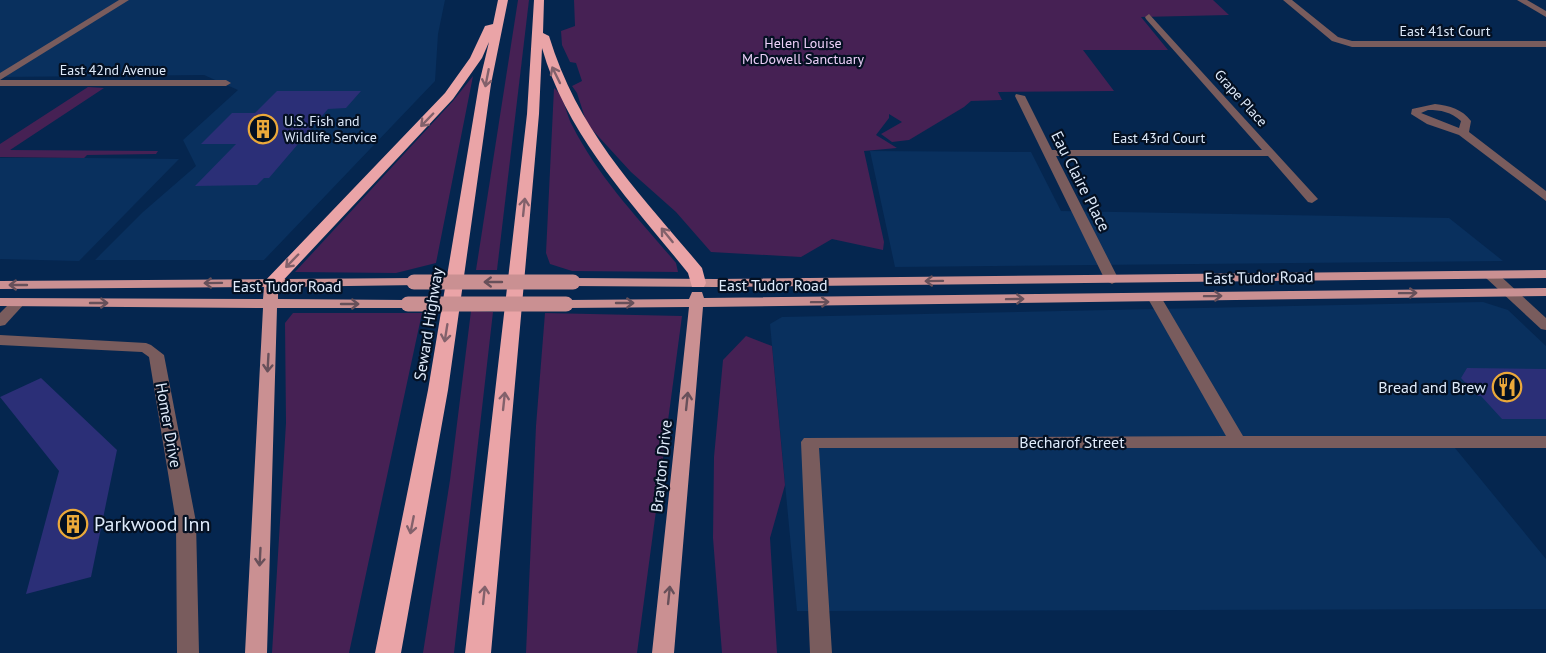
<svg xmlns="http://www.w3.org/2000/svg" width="1546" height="653" viewBox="0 0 1546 653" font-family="'PT Sans',sans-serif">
  <rect width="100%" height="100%" fill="#05264f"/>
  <g fill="#09305e">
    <polygon points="0,0 445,0 438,34 435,81 264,260 95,260 143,212 196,166 183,140 238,90 204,75 0,77"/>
    <polygon points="870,151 1031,152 1061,211 1449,218 1503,261 895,267"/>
    <polygon points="0,158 88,158 179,159 79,261 0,259"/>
    <polygon points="1483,302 1508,310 1546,346 1546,447 1455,448 1546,559 1546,609 797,611 770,324 782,317"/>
  </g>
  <g fill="#462154">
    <polygon points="518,0 529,0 497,270 476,270"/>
    <polygon points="574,0 1213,0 1229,15 1141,17 1168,50 1083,50 1114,91 998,92 1002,100 971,101 964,107 909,140 892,142 881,134 902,122 889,114 889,118 876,135 897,148 864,151 884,242 883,250 832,239 801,257 711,252 676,212 631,172 587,124 577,93 572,86 582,81 576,63 570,62 562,45 561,31 575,26"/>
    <polygon points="473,76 436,263 396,273 295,272 453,101"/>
    <polygon points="88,87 104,88 10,150 158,151 156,154 87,155 84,158 0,157 0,144"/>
    <path d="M554,88c10,7 12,26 18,37 26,52 67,94 104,138l2,9 -106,-1 -22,-7 -4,-11z"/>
    <polygon points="471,311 493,312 454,653 423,653 450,480"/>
    <polygon points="293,313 422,313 349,653 272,653 286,423 285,323"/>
    <polygon points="545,313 682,316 637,653 526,653 536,426"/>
    <polygon points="746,336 772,346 785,485 770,538 777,653 722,653 713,538 714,457 723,360"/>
  </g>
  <g fill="#2b2f77">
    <polygon points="277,91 361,91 346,108 328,109 269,178 264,178 257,185 195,186 236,144 201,144 232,113 255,113"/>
    <polygon points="1467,368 1546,369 1546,419 1502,419 1481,396 1478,396 1461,378"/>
    <polygon points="41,378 117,450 91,577 26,594 59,471 0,397"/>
  </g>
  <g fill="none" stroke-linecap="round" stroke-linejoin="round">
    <g fill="#795c5d" fill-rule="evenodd">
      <polygon points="119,0 129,0 0,80 0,73"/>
      <polygon points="1283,0 1292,0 1338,37 1352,41 1546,41 1546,47 1352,47 1332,41"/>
      <polygon points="1517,0 1527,0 1546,11 1546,17"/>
      <polygon points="1149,14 1318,199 1312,203 1308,202 1268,156 1056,156 1119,280 1112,284 1105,280 1015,96 1016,94 1025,96 1052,150 1262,150 1146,19 1145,17"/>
      <polygon points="0,80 226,80 231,83 226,86 0,86"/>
      <path d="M1435,104c15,2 27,5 36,17l-2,11 77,59v10l-87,-66 -32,-11 -16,-10 1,-5zM1428,110c13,0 23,2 33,11l-2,7 -38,-15z"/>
      <polygon points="1491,271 1496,272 1546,318 1546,330 1541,329 1486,278 1484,275 1486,272"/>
      <polygon points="1154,293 1161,297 1243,436 1546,436 1546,448 819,448 832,653 810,653 801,442 804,438 1226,436 1147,297"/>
      <polygon points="19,298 26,302 5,325 0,326 0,313 14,299"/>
      <polygon points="0,335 146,343 151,345 164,355 196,522 199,653 177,653 176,522 149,357 142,352 0,345"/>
    </g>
    <g fill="#ca9092" fill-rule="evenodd">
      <polygon points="1546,270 1546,278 716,287 573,286 566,282 573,278 716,279"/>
      <polygon points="414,278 419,279 421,282 419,285 278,287 278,299 408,300 415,304 408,308 277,308 267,653 245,653 263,308 0,306 0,298 263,299 264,287 0,289 0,281"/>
      <polygon points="1546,288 1546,296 703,307 674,653 652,653 689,307 566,308 559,304 566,300 689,299 692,292 702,292 704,298"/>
    </g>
    <g fill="#eaa4a7" fill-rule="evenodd">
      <polygon points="498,0 508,0 491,84 448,390 401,653 375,653 428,390 479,84 489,42 482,58 453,99 277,287 265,287 263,283 445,93 470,58 485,26 493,24"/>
      <path d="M534,0h10l-1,33 6,3c30,98 90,156 153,232l4,15 -2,4h-12l-4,-14c-56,-70 -121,-137 -146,-225l-3,66 -48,539h-26l62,-539z"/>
    </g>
    <g stroke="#ca9092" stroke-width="15">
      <polyline points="414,282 573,282"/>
      <polyline points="408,304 566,304"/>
    </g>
  </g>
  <defs><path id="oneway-shaft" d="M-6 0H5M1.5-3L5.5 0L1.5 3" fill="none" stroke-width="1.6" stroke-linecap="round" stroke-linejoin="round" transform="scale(1.5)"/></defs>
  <g stroke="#82616b">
    <use href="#oneway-shaft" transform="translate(556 75) rotate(-116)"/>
    <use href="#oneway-shaft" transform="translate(487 78) rotate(101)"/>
    <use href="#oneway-shaft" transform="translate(427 120) rotate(134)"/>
    <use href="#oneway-shaft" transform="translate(524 207) rotate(-84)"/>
    <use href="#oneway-shaft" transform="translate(667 235) rotate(-129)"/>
    <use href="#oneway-shaft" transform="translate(292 261) rotate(134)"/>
    <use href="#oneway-shaft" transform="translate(446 333) rotate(99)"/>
    <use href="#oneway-shaft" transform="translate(504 401) rotate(-84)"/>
    <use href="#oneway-shaft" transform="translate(412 525) rotate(101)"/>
    <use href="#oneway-shaft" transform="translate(484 595) rotate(-84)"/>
  </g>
  <g stroke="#67505a">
    <use href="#oneway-shaft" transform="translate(934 281) rotate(179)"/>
    <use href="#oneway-shaft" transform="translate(493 282) rotate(180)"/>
    <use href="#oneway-shaft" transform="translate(213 283) rotate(179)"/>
    <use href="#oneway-shaft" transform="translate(18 285) rotate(-180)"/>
    <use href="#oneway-shaft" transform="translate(1408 293) rotate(-1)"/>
    <use href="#oneway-shaft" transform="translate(1213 296) rotate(-1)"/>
    <use href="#oneway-shaft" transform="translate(1015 299) rotate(-1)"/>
    <use href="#oneway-shaft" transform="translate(820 302) rotate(-1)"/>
    <use href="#oneway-shaft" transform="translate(99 303)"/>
    <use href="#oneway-shaft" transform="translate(625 303)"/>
    <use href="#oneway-shaft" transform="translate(350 304)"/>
    <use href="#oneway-shaft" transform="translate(268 363) rotate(93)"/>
    <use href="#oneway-shaft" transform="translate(687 401) rotate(-84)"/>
    <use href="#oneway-shaft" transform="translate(260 557) rotate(93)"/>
    <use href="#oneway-shaft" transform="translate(669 595) rotate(-84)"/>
  </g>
  <defs>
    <g id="building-ring" transform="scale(1.5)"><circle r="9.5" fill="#041022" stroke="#eba93a" stroke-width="1.5"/><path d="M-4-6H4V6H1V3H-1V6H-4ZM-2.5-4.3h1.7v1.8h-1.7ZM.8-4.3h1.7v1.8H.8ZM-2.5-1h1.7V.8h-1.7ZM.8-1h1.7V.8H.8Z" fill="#eba93a"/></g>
    <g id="restaurant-ring" transform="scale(1.5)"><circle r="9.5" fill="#041022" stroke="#eba93a" stroke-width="1.5"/><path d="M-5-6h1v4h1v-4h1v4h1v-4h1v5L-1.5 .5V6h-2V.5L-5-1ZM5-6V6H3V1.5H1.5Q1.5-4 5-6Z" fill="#eba93a"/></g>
  </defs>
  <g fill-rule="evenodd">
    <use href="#building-ring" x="263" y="129"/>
    <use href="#restaurant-ring" x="1507" y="387"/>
    <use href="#building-ring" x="73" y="524"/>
  </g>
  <g text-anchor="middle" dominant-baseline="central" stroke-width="4.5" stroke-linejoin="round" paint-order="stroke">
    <g font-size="14" fill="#dfebfb" stroke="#041022">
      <text x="1445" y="31">East 41st Court</text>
      <text x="113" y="70">East 42nd Avenue</text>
      <text transform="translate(1241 98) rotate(48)">Grape Place</text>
      <text x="1159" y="138">East 43rd Court</text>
    </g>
    <g font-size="14" fill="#ecd0f8" stroke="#041022">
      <text x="803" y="43">Helen Louise<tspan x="803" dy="16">McDowell Sanctuary</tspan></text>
    </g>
    <g font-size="14" fill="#dfebfb" stroke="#041022" text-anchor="start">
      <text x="284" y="121">U.S. Fish and<tspan x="284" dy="16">Wildlife Service</tspan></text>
    </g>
    <g font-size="16" fill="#dfebfb" stroke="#041022">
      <text transform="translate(1081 181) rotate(63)">Eau Claire Place</text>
      <text transform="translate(1259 277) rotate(-1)">East Tudor Road</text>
      <text x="773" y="285">East Tudor Road</text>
      <text x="287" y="286">East Tudor Road</text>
      <text transform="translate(428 324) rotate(-81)">Seward Highway</text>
      <text transform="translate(169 425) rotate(80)">Homer Drive</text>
      <text x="1072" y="442">Becharof Street</text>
      <text transform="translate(661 466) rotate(-84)">Brayton Drive</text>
    </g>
    <g font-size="16" fill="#dfebfb" stroke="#041022" text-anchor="end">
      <text x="1486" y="387">Bread and Brew</text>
    </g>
    <g font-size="20" fill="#dfebfb" stroke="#041022" text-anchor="start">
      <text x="94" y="524">Parkwood Inn</text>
    </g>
  </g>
</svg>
